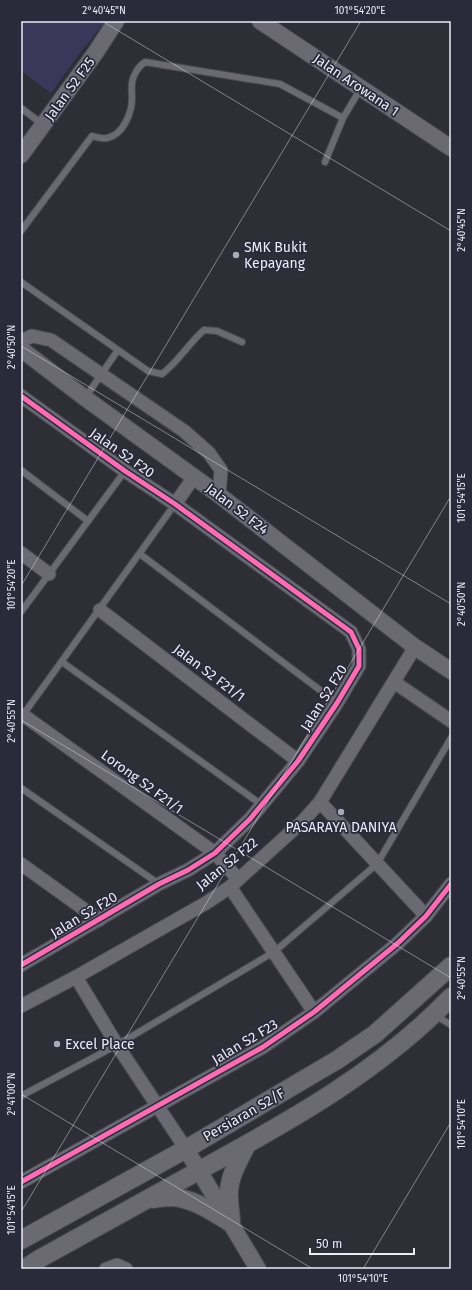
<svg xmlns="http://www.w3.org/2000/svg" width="472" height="1290" viewBox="0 0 472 1290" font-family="'Fira Sans',sans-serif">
  <rect width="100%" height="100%" fill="#2e2e37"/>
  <polygon fill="#3a375b" points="21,21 106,21 82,50 51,93 21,71"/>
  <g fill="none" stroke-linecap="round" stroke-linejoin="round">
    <g stroke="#4a4a52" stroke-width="8">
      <g id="service">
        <polyline points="21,108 42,124"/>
        <polyline points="343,118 361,88"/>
        <path d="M21,231l71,-95c4,1 11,3 15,2 16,-3 25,-25 25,-40 0,-8 -2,-16 3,-24 2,-5 6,-9 10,-12l135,22 63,34 -18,44"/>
        <path d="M21,282l127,89 14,3c17,-13 26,-30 42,-44l13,1 25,11"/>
        <polyline points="85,398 118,350"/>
        <polyline points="21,470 88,521"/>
        <polyline points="140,554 337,703"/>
        <polyline points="21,612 125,471"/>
        <polyline points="62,662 262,805"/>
        <polyline points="23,715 175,504"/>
        <polyline points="21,788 159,884"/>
        <polyline points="435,1015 451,1025"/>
        <polyline points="21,1096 117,1045 274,952 377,864 451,738"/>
      </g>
    </g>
    <g stroke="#4a4a52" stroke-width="15">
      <g id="minor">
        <polyline points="21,341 32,336 51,340 184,431 209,453 221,470 219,495"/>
        <polyline points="21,396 125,471 175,504 351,632 359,649 359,666 337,703 298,761 250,819 215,853 188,870 159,884 21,965"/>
        <polyline points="175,504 194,477"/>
        <polyline points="21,553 49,574"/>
        <polyline points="100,610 298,761"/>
        <polyline points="394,682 451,721"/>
        <polyline points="23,715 215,853 238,879"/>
        <polyline points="320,802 426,916"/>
        <polyline points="21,864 99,920"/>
        <polyline points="230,887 314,1012"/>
        <polyline points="76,977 117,1045 186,1149"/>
        <polyline points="21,1006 76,977 206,903 230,887 303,821 320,802 415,647"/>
        <polyline points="21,1182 263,1047 314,1012 398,943 426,916 451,884"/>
        <polyline points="106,1269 117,1265 126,1269"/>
      </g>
    </g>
    <g stroke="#4a4a52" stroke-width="18">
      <g id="tertiary">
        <polyline points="260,21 451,148"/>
        <polyline points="21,155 96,52 116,21"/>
        <polyline points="21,349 85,398 219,495 415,647 451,671"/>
        <polyline points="186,1149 258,1269"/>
      </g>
    </g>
    <g stroke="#4a4a52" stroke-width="20">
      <g id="secondary">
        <path d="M153,1199c6,-1 12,-2 18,-2 22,1 42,15 60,26"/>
        <path d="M231,1223c0,-10 -3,-22 -2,-32 1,-16 10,-31 17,-45"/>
        <polyline points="21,1240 186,1149 337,1060 375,1034 451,966"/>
        <path d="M24,1269l17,-11c53,-29 106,-59 159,-88 90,-49 180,-99 251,-173"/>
      </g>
    </g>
    <use href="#service" stroke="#6b6a73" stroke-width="6"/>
    <use href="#minor" stroke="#6b6a73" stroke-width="13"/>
    <use href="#tertiary" stroke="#6b6a73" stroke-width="16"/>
    <use href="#secondary" stroke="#6b6a73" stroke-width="18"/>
    <g stroke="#2b2a3b" stroke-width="8">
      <g id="cycleway">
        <polyline points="21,396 125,471 175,504 351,632 359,649 359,666 337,703 298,761 250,819 215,853 188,870 159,884 21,965"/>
        <polyline points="21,1182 263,1047 314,1012 398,943 426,916 451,884"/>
      </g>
    </g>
    <use href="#cycleway" stroke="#f96db3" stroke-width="5"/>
  </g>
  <path fill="none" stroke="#ecebf7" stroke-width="1" stroke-opacity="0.45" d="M102,21l349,210M21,346l430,258M21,586l340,-565M21,720l430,258M21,1094l292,175M21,1212l430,-716M363,1269l88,-147"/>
  <g fill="#aaa9b4" stroke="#2b2a3b" stroke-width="1.5">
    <circle cx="236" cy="255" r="4"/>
    <circle cx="341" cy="812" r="4"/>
    <circle cx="57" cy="1044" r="4"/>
  </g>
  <g text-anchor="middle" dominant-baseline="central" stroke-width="3.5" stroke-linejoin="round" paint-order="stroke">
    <g font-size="14" fill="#ecebf7" stroke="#2b2a3b">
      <text transform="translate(356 85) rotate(34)">Jalan Arowana 1</text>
      <text transform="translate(70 89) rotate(-54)">Jalan S2 F25</text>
      <text transform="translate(122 453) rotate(35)">Jalan S2 F20</text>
      <text transform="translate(237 509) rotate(37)">Jalan S2 F24</text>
      <text transform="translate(209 673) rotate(37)">Jalan S2 F21/1</text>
      <text transform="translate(324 698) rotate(-58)">Jalan S2 F20</text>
      <text transform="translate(142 782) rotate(36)">Lorong S2 F21/1</text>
      <text transform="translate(227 864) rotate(-39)">Jalan S2 F22</text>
      <text transform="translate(84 915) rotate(-31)">Jalan S2 F20</text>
      <text transform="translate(245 1042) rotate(-31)">Jalan S2 F23</text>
      <text transform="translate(244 1115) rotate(-30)">Persiaran S2/F</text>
    </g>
    <g font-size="14" fill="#ecebf7" stroke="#2b2a3b" text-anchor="start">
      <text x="244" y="247">SMK Bukit<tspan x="244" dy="16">Kepayang</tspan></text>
      <text x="341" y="827" text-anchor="middle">PASARAYA DANIYA</text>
      <text x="65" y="1044">Excel Place</text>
    </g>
  </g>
  <rect width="472" height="1290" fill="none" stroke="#2b2a3b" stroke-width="44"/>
  <path d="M310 1248v6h104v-6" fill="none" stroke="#ecebf7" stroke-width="2"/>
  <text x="316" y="1248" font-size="12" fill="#ecebf7" stroke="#2b2a3b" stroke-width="3" paint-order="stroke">50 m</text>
  <rect x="22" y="22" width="428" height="1246" fill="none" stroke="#ecebf7" stroke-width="1.5"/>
  <g font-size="10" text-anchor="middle" fill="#ecebf7">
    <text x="104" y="14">2°40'45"N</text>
    <text x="360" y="14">101°54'20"E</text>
    <text transform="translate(461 230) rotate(-90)" y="4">2°40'45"N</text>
    <text transform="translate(11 347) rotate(-90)" y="4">2°40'50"N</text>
    <text transform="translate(461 498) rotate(-90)" y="4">101°54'15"E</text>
    <text transform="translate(11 585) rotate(-90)" y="4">101°54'20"E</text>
    <text transform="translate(461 604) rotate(-90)" y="4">2°40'50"N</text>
    <text transform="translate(11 721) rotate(-90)" y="4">2°40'55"N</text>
    <text transform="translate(461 978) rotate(-90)" y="4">2°40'55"N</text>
    <text transform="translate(11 1094) rotate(-90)" y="4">2°41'00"N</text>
    <text transform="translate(461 1124) rotate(-90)" y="4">101°54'10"E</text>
    <text transform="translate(11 1210) rotate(-90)" y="4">101°54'15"E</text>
    <text x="363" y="1282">101°54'10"E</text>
  </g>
</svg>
